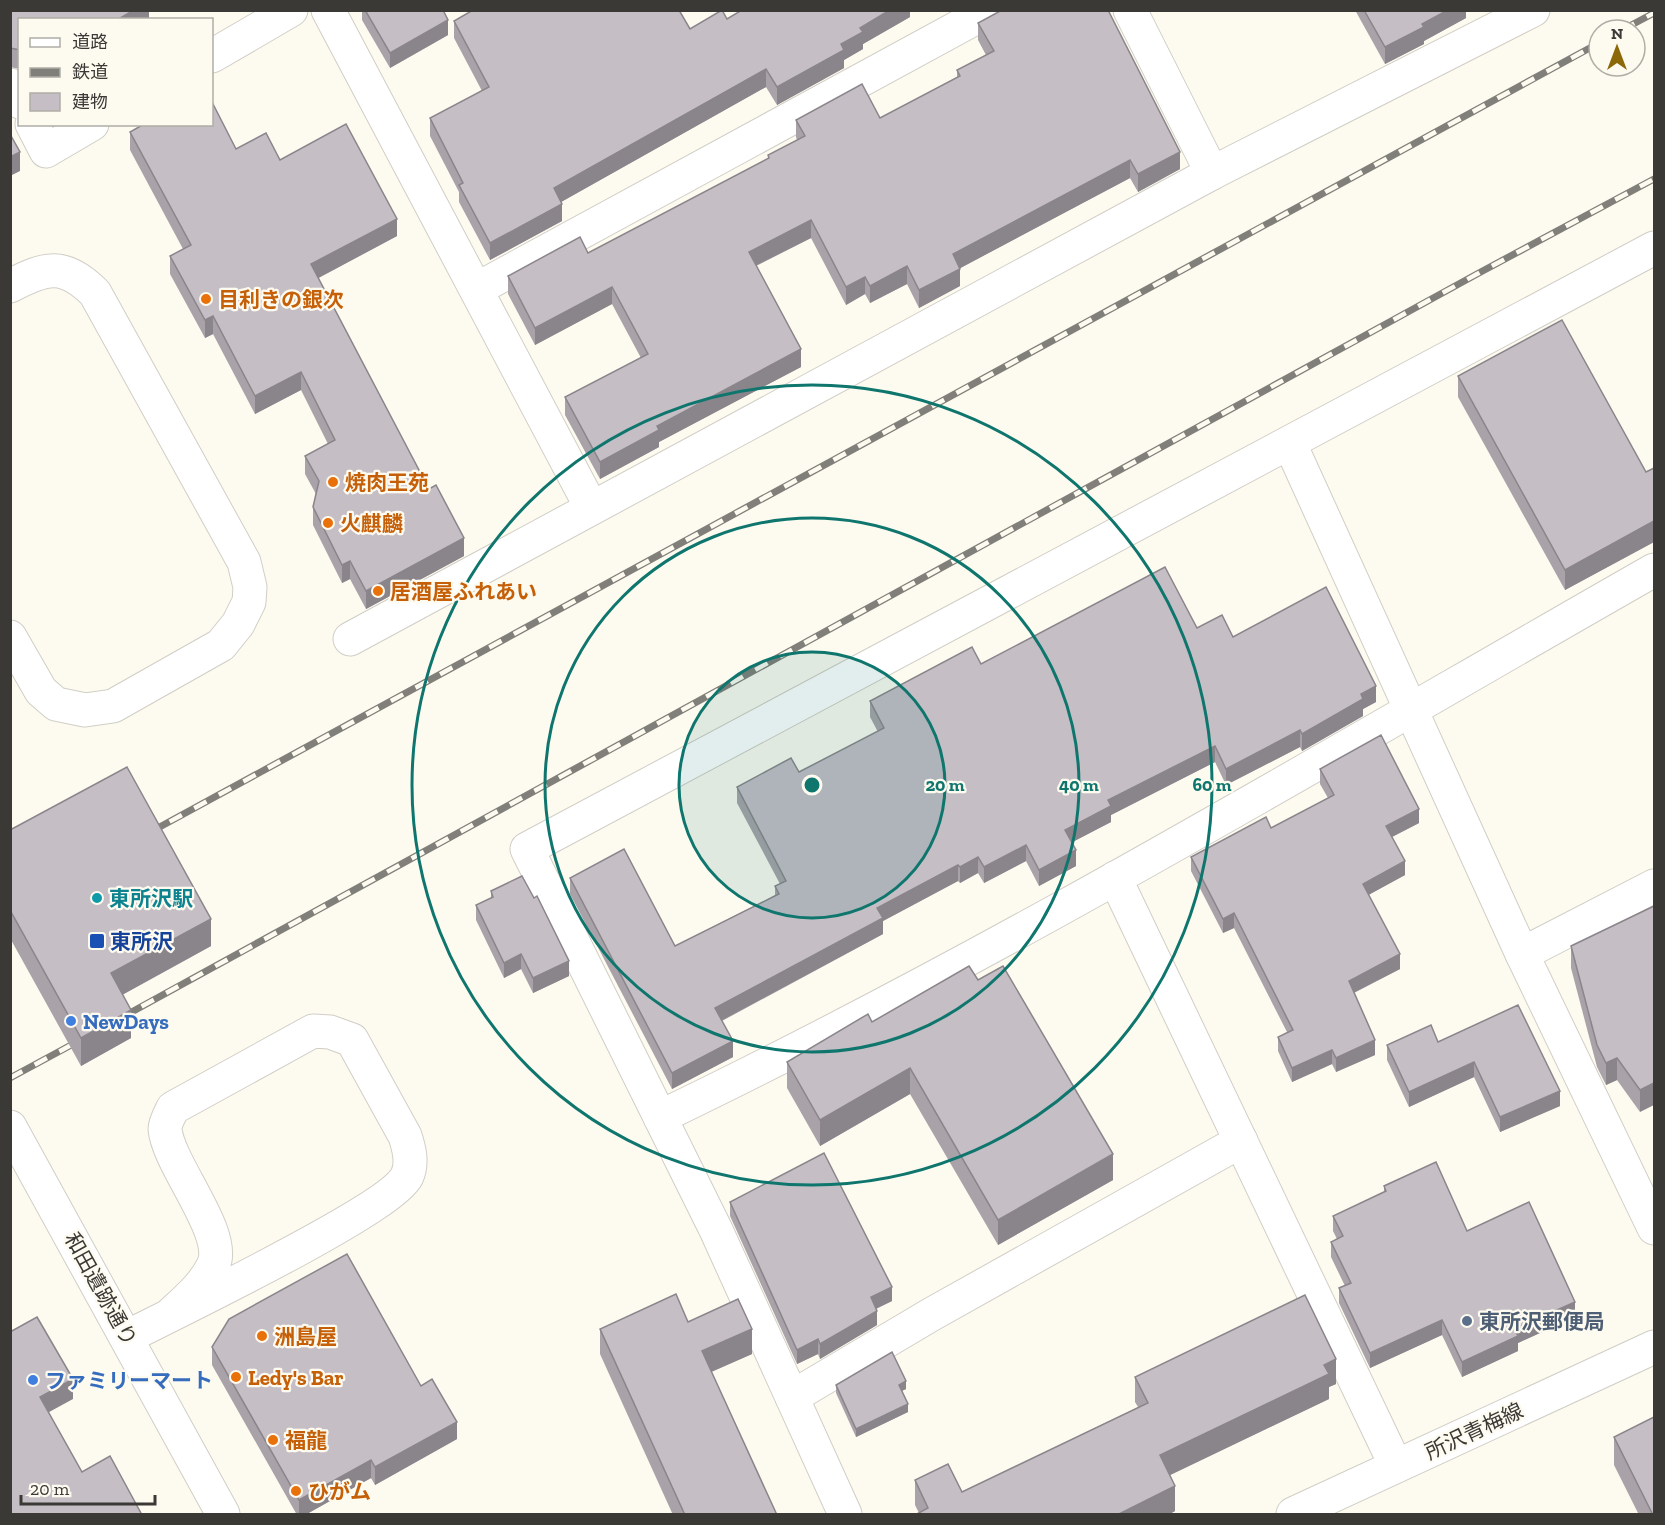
<svg xmlns="http://www.w3.org/2000/svg" width="1665" height="1525" viewBox="0 0 1665 1525" font-family="'Zilla Slab','Noto Sans JP',serif">
  <rect width="100%" height="100%" fill="#fdfaf0"/>
  <g fill="none" stroke-linecap="round" stroke-linejoin="round">
    <g stroke="#d1cec6" stroke-width="35">
      <g id="minor">
        <polyline points="328,10 591,507"/>
        <polyline points="1130,10 1212,173"/>
        <polyline points="212,56 291,10"/>
        <polyline points="10,85 20,102"/>
        <polyline points="32,124 46,151 92,124"/>
        <path d="M10,286c36,-19 54,-24 85,7l149,269 6,25 -1,15 -11,22 -17,21 -108,61 -28,4 -29,-6 -15,-13 -31,-54"/>
        <polyline points="477,289 990,10"/>
        <polyline points="1290,444 1522,954 1654,1228"/>
        <polyline points="350,639 1212,173 1533,10"/>
        <polyline points="1115,878 1396,1466"/>
        <polyline points="1522,954 1654,886"/>
        <path d="M660,1117c341,-164 666,-360 994,-547"/>
        <polyline points="10,1127 223,1514"/>
        <path d="M127,1337c45,-23 264,-128 280,-161 6,-13 2,-28 -2,-40l-53,-96 -22,-8 -17,-1 -140,77c-3,6 -8,15 -8,21 3,36 64,105 48,137 -9,19 -27,34 -42,48"/>
        <polyline points="792,1397 932,1314 1241,1141"/>
        <polyline points="845,1514 716,1230 527,849 1654,248"/>
      </g>
    </g>
    <g stroke="#d1cec6" stroke-width="35">
      <polyline id="major" points="1293,1514 1654,1347"/>
    </g>
    <use href="#minor" stroke="#fff" stroke-width="33"/>
    <use href="#major" stroke="#fff" stroke-width="33"/>
    <g stroke="#817f79" stroke-width="7">
      <g id="rail">
        <polyline points="1622,30 1654,13"/>
        <polyline points="145,835 1599,43"/>
        <polyline points="117,1020 1477,274 1654,179"/>
        <polyline points="10,1078 86,1037"/>
      </g>
    </g>
    <use href="#rail" stroke="#fdfaf0" stroke-width="4.5" stroke-dasharray="14" stroke-linecap="butt"/>
  </g>
  <g fill="#a9a3a9">
    <polygon points="10,10 149,10 149,20 20,20 20,69 10,67"/>
    <polygon points="362,10 443,10 448,35 390,68 362,20"/>
    <polygon points="910,10 910,17 863,44 863,49 844,60 844,68 777,105 766,87 561,202 562,221 490,260 459,202 459,192 430,136 430,118 482,91 454,38 454,21 690,29 727,19"/>
    <polygon points="1355,10 1466,10 1466,18 1424,41 1424,44 1385,64"/>
    <polygon points="978,23 1180,169 1138,192 1130,178 960,268 960,286 919,308 907,284 870,303 865,294 846,305 811,238 756,266 801,367 659,442 659,447 600,479 565,415 565,397 641,358 612,304 535,345 508,294 508,276 588,253 768,159 768,155 797,140 796,137 796,120 880,118 957,77 957,70 986,55 978,40"/>
    <polygon points="130,132 236,149 280,160 397,236 318,278 464,556 366,609 350,579 342,583 313,525 313,507 316,494 305,474 305,456 328,444 301,390 255,414 213,334 205,338 170,274 170,256 183,249 130,150"/>
    <polygon points="1458,376 1646,472 1654,468 1654,542 1565,590 1458,397"/>
    <polygon points="1197,628 1233,637 1376,702 1363,709 1363,716 1302,751 1300,747 1226,785 1215,762 1111,815 1111,822 1072,842 1076,866 1039,886 1026,861 984,883 978,873 960,883 958,881 883,921 883,934 722,1021 733,1057 672,1089 570,894 570,878 675,946 775,895 775,886 780,884 737,803 737,787 799,772 878,732 870,717 870,701 981,664"/>
    <polygon points="1320,769 1419,823 1392,837 1405,875 1368,895 1400,969 1354,993 1375,1055 1336,1072 1332,1064 1292,1082 1278,1051 1278,1037 1287,1032 1234,928 1223,933 1191,871 1191,857 1271,828 1328,798 1320,784"/>
    <polygon points="10,830 211,946 122,995 131,1038 81,1066 10,938"/>
    <polygon points="491,891 569,976 533,993 521,969 504,978 476,920 476,905 491,898"/>
    <polygon points="1654,906 1640,1112 1617,1080 1606,1085 1597,1067 1571,968 1571,946"/>
    <polygon points="978,980 1113,1180 998,1245 910,1094 820,1146 787,1088 787,1062 872,1022"/>
    <polygon points="1438,1042 1560,1106 1500,1132 1474,1077 1409,1107 1387,1060 1387,1045"/>
    <polygon points="1384,1186 1467,1231 1575,1317 1518,1343 1518,1351 1462,1377 1442,1335 1370,1368 1339,1303 1339,1288 1345,1286 1331,1257 1331,1242 1337,1239 1333,1231 1333,1216 1384,1192"/>
    <polygon points="730,1202 892,1301 876,1309 877,1325 820,1359 818,1354 797,1364 730,1216"/>
    <polygon points="688,1322 752,1354 711,1372 777,1515 673,1515 600,1354 600,1329"/>
    <polygon points="212,1347 421,1386 457,1439 375,1485 371,1478 305,1515 297,1515 212,1365"/>
    <polygon points="1135,1377 1336,1384 1329,1387 1329,1399 1169,1475 1175,1511 1168,1515 915,1515 919,1513 915,1505 915,1480 962,1492 1138,1407 1135,1402"/>
    <polygon points="836,1385 906,1389 902,1391 908,1412 856,1437 836,1393"/>
    <polygon points="1614,1437 1654,1515 1639,1515 1614,1465"/>
  </g>
  <g fill="#8a858a">
    <polygon points="134,10 149,10 149,20 117,20"/>
    <polygon points="890,10 910,10 910,17 863,44 863,49 844,60 844,68 777,105 777,87 841,44 860,28"/>
    <polygon points="1448,10 1466,10 1466,18 1424,41 1424,44 1385,64 1385,47 1422,24"/>
    <polygon points="448,20 448,35 390,68 390,53"/>
    <polygon points="766,69 766,87 554,206 554,188"/>
    <polygon points="20,152 20,171 10,176 10,157"/>
    <polygon points="1180,152 1180,169 1138,192 1138,174"/>
    <polygon points="1130,160 1130,178 953,272 953,254"/>
    <polygon points="562,204 562,221 490,260 490,243"/>
    <polygon points="397,219 397,236 311,282 311,264"/>
    <polygon points="811,220 811,238 749,269 749,252"/>
    <polygon points="907,266 907,284 870,303 870,286"/>
    <polygon points="960,269 960,286 919,308 919,290"/>
    <polygon points="865,277 865,294 846,305 846,287"/>
    <polygon points="612,287 612,304 535,345 535,328"/>
    <polygon points="213,316 213,334 205,338 205,320"/>
    <polygon points="801,349 801,367 659,442 659,447 600,479 600,462 657,426"/>
    <polygon points="301,372 301,390 255,414 255,396"/>
    <polygon points="1654,521 1654,542 1565,590 1565,570"/>
    <polygon points="464,538 464,556 366,609 366,591"/>
    <polygon points="350,561 350,579 342,583 342,565"/>
    <polygon points="1376,686 1376,702 1363,709 1363,716 1302,751 1302,734 1361,694"/>
    <polygon points="1300,730 1300,747 1226,785 1226,769"/>
    <polygon points="1215,746 1215,762 1111,815 1111,822 1065,846 1065,830 1108,800"/>
    <polygon points="1419,809 1419,823 1386,840 1386,826"/>
    <polygon points="1026,845 1026,861 984,883 984,867"/>
    <polygon points="1076,850 1076,866 1039,886 1039,870"/>
    <polygon points="978,857 978,873 960,883 960,867"/>
    <polygon points="1405,861 1405,875 1363,898 1363,884"/>
    <polygon points="958,865 958,881 883,921 883,934 715,1024 715,1008 877,908"/>
    <polygon points="1234,913 1234,928 1223,933 1223,919"/>
    <polygon points="211,919 211,946 111,1001 111,973"/>
    <polygon points="521,954 521,969 504,978 504,963"/>
    <polygon points="1400,954 1400,969 1349,995 1349,981"/>
    <polygon points="569,961 569,976 533,993 533,978"/>
    <polygon points="131,1010 131,1038 81,1066 81,1038"/>
    <polygon points="1375,1040 1375,1055 1336,1072 1336,1058"/>
    <polygon points="733,1041 733,1057 672,1089 672,1073"/>
    <polygon points="1332,1050 1332,1064 1292,1082 1292,1068"/>
    <polygon points="1617,1058 1617,1080 1606,1085 1606,1063"/>
    <polygon points="1474,1062 1474,1077 1409,1107 1409,1092"/>
    <polygon points="910,1068 910,1094 820,1146 820,1120"/>
    <polygon points="1654,1083 1654,1105 1640,1112 1640,1090"/>
    <polygon points="1560,1091 1560,1106 1500,1132 1500,1117"/>
    <polygon points="1113,1154 1113,1180 998,1245 998,1220"/>
    <polygon points="892,1287 892,1301 871,1311 871,1297"/>
    <polygon points="1575,1302 1575,1317 1518,1343 1518,1351 1462,1377 1462,1362 1514,1329"/>
    <polygon points="877,1311 877,1325 820,1359 820,1344"/>
    <polygon points="1442,1320 1442,1335 1370,1368 1370,1353"/>
    <polygon points="752,1329 752,1354 702,1376 702,1351"/>
    <polygon points="818,1339 818,1354 797,1364 797,1350"/>
    <polygon points="1336,1359 1336,1384 1329,1387 1329,1399 1160,1480 1160,1455 1324,1365"/>
    <polygon points="73,1379 73,1399 40,1417 40,1397"/>
    <polygon points="906,1381 906,1389 899,1392 899,1385"/>
    <polygon points="908,1404 908,1412 856,1437 856,1429"/>
    <polygon points="457,1422 457,1439 375,1485 375,1467"/>
    <polygon points="371,1460 371,1478 305,1515 299,1515 299,1500"/>
    <polygon points="1175,1486 1175,1511 1168,1515 1117,1515"/>
  </g>
  <g fill="#c5bec5" stroke="#8a858a" stroke-width="1.5">
    <polygon points="10,10 134,10 117,20 20,20 20,50 10,48"/>
    <polygon points="365,10 443,10 448,20 390,53"/>
    <polygon points="473,10 679,10 690,29 722,10 727,19 742,10 890,10 860,28 863,32 841,44 844,50 777,87 766,69 554,188 562,204 490,243 459,185 463,183 430,118 489,87 454,21"/>
    <polygon points="1002,10 1108,10 1180,152 1138,174 1130,160 953,254 960,269 919,290 907,266 870,286 865,277 846,287 811,220 749,252 801,349 657,426 659,430 600,462 565,397 648,354 612,287 535,328 508,276 580,237 588,253 769,158 768,155 805,136 796,120 862,84 880,118 960,76 957,70 994,51 978,23"/>
    <polygon points="1364,10 1448,10 1422,24 1424,27 1385,47"/>
    <polygon points="212,102 236,149 266,133 280,160 346,124 397,219 311,264 429,489 436,485 464,538 366,591 350,561 342,565 313,507 319,481 305,456 335,440 301,372 255,396 213,316 205,320 170,256 191,245 130,132 144,124 212,124"/>
    <polygon points="10,134 20,152 10,157"/>
    <polygon points="1562,320 1646,472 1654,468 1654,521 1565,570 1458,376"/>
    <polygon points="1165,567 1197,628 1222,615 1233,637 1326,587 1376,686 1361,694 1363,699 1302,734 1300,730 1226,769 1215,746 1108,800 1111,806 1065,830 1076,850 1039,870 1026,845 984,867 978,857 960,867 958,865 877,908 883,918 715,1008 733,1041 672,1073 570,878 624,849 675,946 779,894 775,886 786,881 737,787 791,758 799,772 884,728 870,701 972,647 981,664"/>
    <polygon points="1381,735 1419,809 1386,826 1405,861 1363,884 1400,954 1349,981 1375,1040 1336,1058 1332,1050 1292,1068 1278,1037 1293,1030 1234,913 1223,919 1191,857 1266,817 1271,828 1334,795 1320,769"/>
    <polygon points="127,767 211,919 111,973 131,1010 81,1038 10,910 10,830"/>
    <polygon points="522,876 534,898 537,896 569,961 533,978 521,954 504,963 476,905 493,897 491,891"/>
    <polygon points="1654,906 1654,1083 1640,1090 1617,1058 1606,1063 1597,1045 1571,946"/>
    <polygon points="969,966 978,980 1003,966 1113,1154 998,1220 910,1068 820,1120 787,1062 868,1014 872,1022"/>
    <polygon points="1518,1005 1560,1091 1500,1117 1474,1062 1409,1092 1387,1045 1431,1025 1438,1042"/>
    <polygon points="824,1153 892,1287 871,1297 877,1311 820,1344 818,1339 797,1350 730,1202"/>
    <polygon points="1436,1162 1467,1231 1529,1202 1575,1302 1514,1329 1518,1336 1462,1362 1442,1320 1370,1353 1339,1288 1351,1283 1331,1242 1343,1236 1333,1216 1386,1191 1384,1186"/>
    <polygon points="347,1254 421,1386 432,1379 457,1422 375,1467 371,1460 299,1500 212,1347 229,1319"/>
    <polygon points="676,1294 688,1322 738,1299 752,1329 702,1351 777,1515 685,1515 600,1329"/>
    <polygon points="1305,1295 1336,1359 1324,1365 1329,1374 1160,1455 1175,1486 1117,1515 915,1515 928,1508 915,1480 948,1464 962,1492 1148,1403 1135,1377"/>
    <polygon points="37,1317 73,1379 40,1397 82,1472 110,1456 142,1515 10,1515 10,1332"/>
    <polygon points="892,1352 906,1381 899,1385 908,1404 856,1429 836,1385"/>
    <polygon points="1654,1417 1654,1515 1653,1515 1614,1437"/>
  </g>
  <circle cx="812" cy="785" r="133" fill="#0f766e" fill-opacity=".12"/>
  <g fill="none" stroke="#0f766e" stroke-width="3">
    <circle cx="812" cy="785" r="133"/>
    <circle cx="812" cy="785" r="267"/>
    <circle cx="812" cy="785" r="400"/>
  </g>
  <g fill="#e8710a" stroke="#fdfaf0" stroke-width="2">
    <circle cx="206" cy="299" r="6"/>
    <circle cx="333" cy="482" r="6"/>
    <circle cx="328" cy="523" r="6"/>
    <circle cx="378" cy="591" r="6"/>
    <circle cx="262" cy="1336" r="6"/>
    <circle cx="236" cy="1377" r="6"/>
    <circle cx="273" cy="1440" r="6"/>
    <circle cx="296" cy="1491" r="6"/>
  </g>
  <circle fill="#0f9aa8" stroke="#fdfaf0" stroke-width="2" cx="97" cy="898" r="6"/>
  <rect fill="#1a4fb4" stroke="#fdfaf0" stroke-width="2" x="89" y="933" width="16" height="16" rx="3"/>
  <g fill="#3f7fe0" stroke="#fdfaf0" stroke-width="2">
    <circle cx="71" cy="1021" r="6"/>
    <circle cx="33" cy="1380" r="6"/>
  </g>
  <circle fill="#5c6f8a" stroke="#fdfaf0" stroke-width="2" cx="1467" cy="1321" r="6"/>
  <g text-anchor="middle" dominant-baseline="central" stroke-width="4.5" stroke-linejoin="round" paint-order="stroke">
    <g font-size="21" font-weight="bold" fill="#c56008" stroke="#fdfaf0" text-anchor="start">
      <text x="218" y="299">目利きの銀次</text>
      <text x="345" y="482">焼肉王苑</text>
      <text x="340" y="523">火麒麟</text>
      <text x="390" y="591">居酒屋ふれあい</text>
      <text x="274" y="1336">洲島屋</text>
      <text x="248" y="1377">Ledy's Bar</text>
      <text x="285" y="1440">福龍</text>
      <text x="308" y="1491">ひがム</text>
    </g>
    <g font-size="21" font-weight="bold" fill="#0d838f" stroke="#fdfaf0" text-anchor="start">
      <text x="109" y="898">東所沢駅</text>
    </g>
    <g font-size="21" font-weight="bold" fill="#164399" stroke="#fdfaf0" text-anchor="start">
      <text x="110" y="941">東所沢</text>
    </g>
    <g font-size="21" font-weight="bold" fill="#366cbe" stroke="#fdfaf0" text-anchor="start">
      <text x="83" y="1021">NewDays</text>
      <text x="45" y="1380">ファミリーマート</text>
    </g>
    <g font-size="21" fill="#3a3935" stroke="#fdfaf0">
      <text transform="translate(101 1289) rotate(61)">和田遺跡通り</text>
      <text transform="translate(1474 1431) rotate(-25)">所沢青梅線</text>
    </g>
    <g font-size="21" font-weight="bold" fill="#4e5e75" stroke="#fdfaf0" text-anchor="start">
      <text x="1479" y="1321">東所沢郵便局</text>
    </g>
  </g>
  <circle cx="812" cy="785" r="9" fill="#0f766e" stroke="#fdfaf0" stroke-width="3"/>
  <g font-size="18" text-anchor="middle" font-weight="bold" fill="#0f766e" stroke="#fdfaf0" stroke-width="4.5" stroke-linejoin="round" paint-order="stroke">
    <text x="945" y="791">20 m</text>
    <text x="1079" y="791">40 m</text>
    <text x="1212" y="791">60 m</text>
  </g>
  <rect width="1665" height="1525" fill="none" stroke="#3a3935" stroke-width="24"/>
  <rect x="18" y="18" width="195" height="108" fill="#fdfaf0" stroke="#afada5" stroke-width="1.5"/>
  <rect x="30" y="38" width="30" height="9" fill="#ffffff" stroke="#afada5" stroke-width="1.5"/>
  <text x="72" y="48" font-size="18" fill="#3a3935">道路</text>
  <rect x="30" y="68" width="30" height="9" fill="#817f79" stroke="#afada5" stroke-width="1.5"/>
  <text x="72" y="78" font-size="18" fill="#3a3935">鉄道</text>
  <rect x="30" y="93" width="30" height="18" fill="#c5bec5" stroke="#afada5" stroke-width="1.5"/>
  <text x="72" y="108" font-size="18" fill="#3a3935">建物</text>
  <g transform="translate(1617 48)"><circle r="28" fill="#fdfaf0" stroke="#afada5" stroke-width="1.5"/>
  <path d="M0-4.5L10 22L0 15L-10 22Z" fill="#8b6808"/>
  <text y="-9" font-size="16" font-weight="bold" text-anchor="middle" fill="#3a3935">N</text>
  </g>
  <path d="M21 1495v9h134v-9" fill="none" stroke="#3a3935" stroke-width="3"/>
  <text x="30" y="1495" font-size="18" fill="#3a3935" stroke="#fdfaf0" stroke-width="4.5" paint-order="stroke">20 m</text>
</svg>
